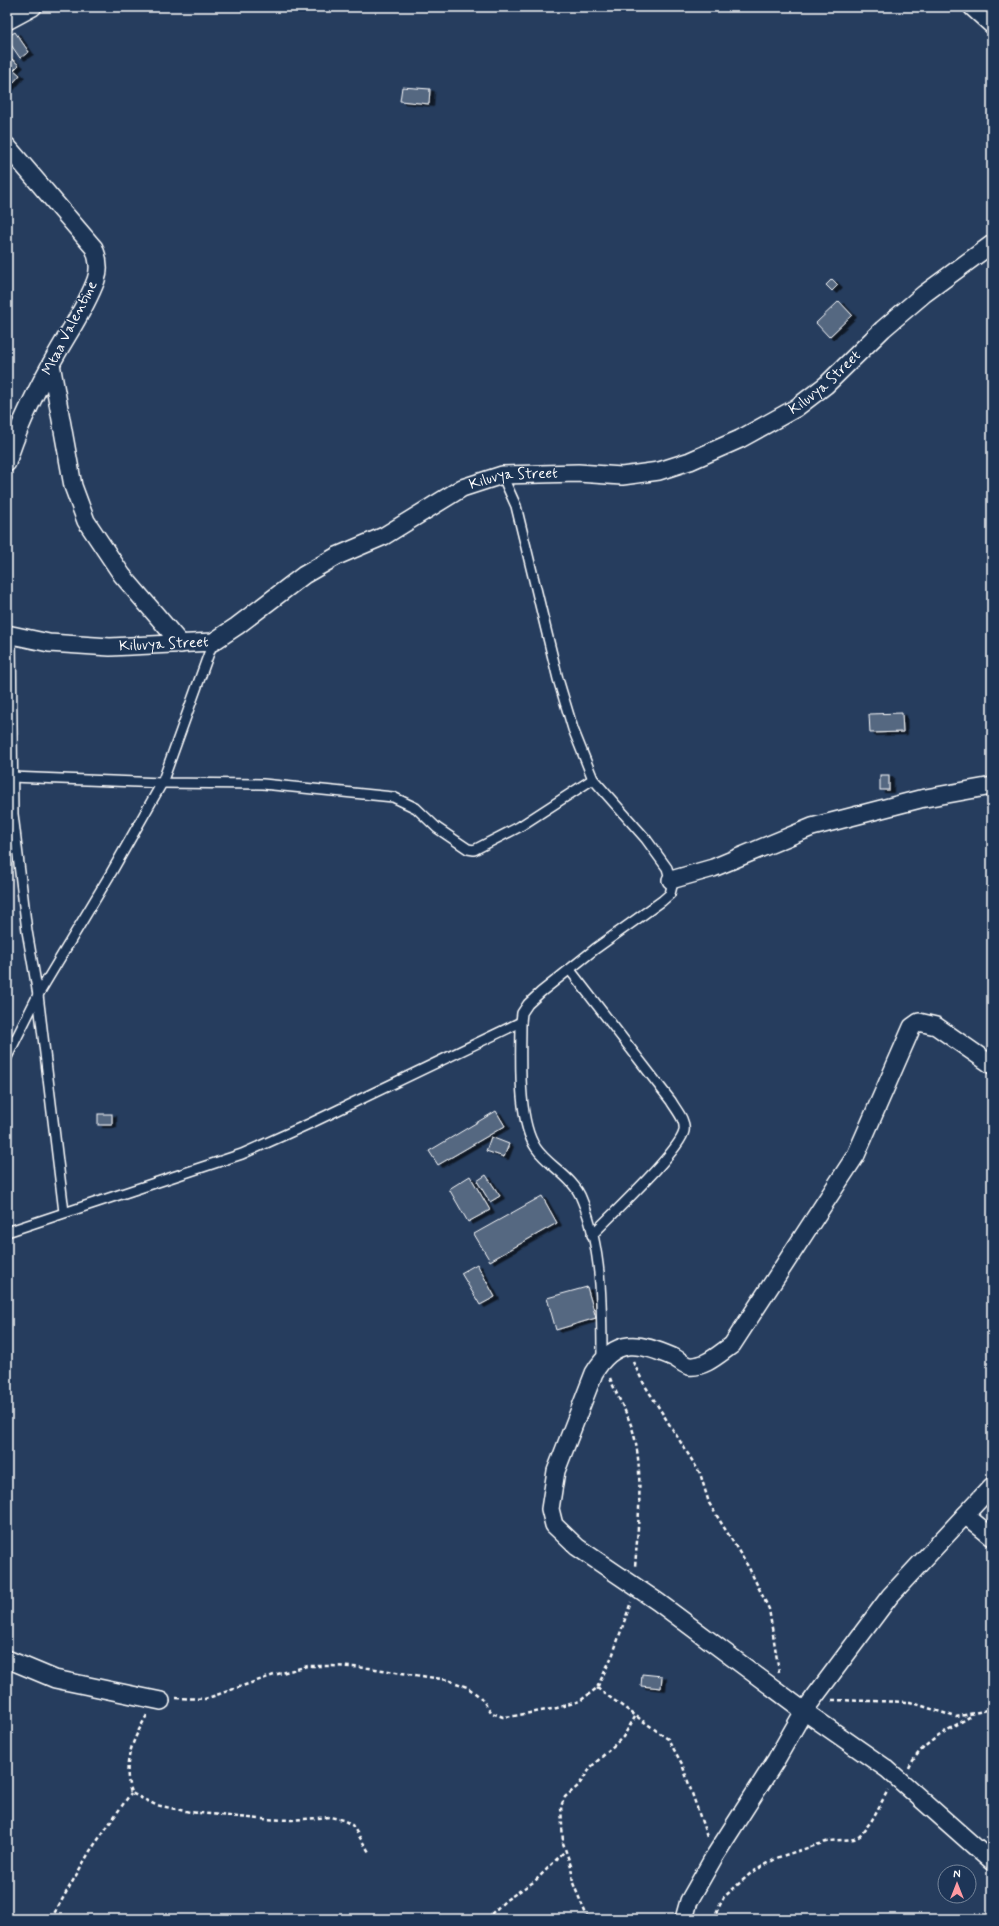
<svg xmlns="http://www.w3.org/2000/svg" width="999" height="1926" viewBox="0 0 999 1926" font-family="Mynerve,sans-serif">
  <defs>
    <filter id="shadow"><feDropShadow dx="4.5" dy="2.5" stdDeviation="0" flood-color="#0009"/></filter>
  </defs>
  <rect width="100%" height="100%" fill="#263d5e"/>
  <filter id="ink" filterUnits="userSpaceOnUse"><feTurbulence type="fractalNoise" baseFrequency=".025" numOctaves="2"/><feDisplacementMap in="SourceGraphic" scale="8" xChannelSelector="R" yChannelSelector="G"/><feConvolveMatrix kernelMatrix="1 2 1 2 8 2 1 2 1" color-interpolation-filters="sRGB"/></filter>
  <g filter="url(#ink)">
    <g fill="#556781" stroke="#fff" filter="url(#shadow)">
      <polygon points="15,32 29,52 20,58 7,39 7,37"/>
      <polygon points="7,55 19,65 14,70 20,75 7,90"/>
      <polygon points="402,87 430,89 429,104 400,101"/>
      <polygon points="832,279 838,285 832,291 826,285"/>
      <polygon points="839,301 852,315 829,337 816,323"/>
      <polygon points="902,713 903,732 870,733 869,714"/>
      <rect x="880" y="775" width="9" height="15"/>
      <polygon points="496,1111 505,1126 438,1165 429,1151"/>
      <rect x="98" y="1114" width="14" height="11"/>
      <polygon points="491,1137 509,1144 504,1157 486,1151"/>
      <polygon points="486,1175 500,1196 490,1202 477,1181"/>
      <polygon points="470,1176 490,1210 468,1222 449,1189"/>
      <polygon points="542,1196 557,1223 490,1261 474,1234"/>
      <polygon points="477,1264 495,1297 480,1305 461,1273"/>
      <polygon points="587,1287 596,1318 556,1330 547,1298"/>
      <polygon points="642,1674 662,1676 661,1688 641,1686"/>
    </g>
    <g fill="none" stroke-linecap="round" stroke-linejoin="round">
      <g stroke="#fff" stroke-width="12">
        <g id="service">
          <path d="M502,475l14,31 42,173 15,50 20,50 53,60 21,29 5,18 -2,8 -8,7 -67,48 -54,43 -13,12 -6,9 -1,9c0,34 -4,98 15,126 12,18 38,29 46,52 20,47 20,108 20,159"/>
          <polyline points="11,635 13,814 27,931 38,995 64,1212"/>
          <polyline points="11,777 162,783 263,784 393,797 416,808 437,828 468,849 474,850 519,827 593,779"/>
          <path d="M570,970l101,131c5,9 15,19 13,30 -4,20 -74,85 -92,104"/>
          <polyline points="7,1057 38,995 111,873 162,783 213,642"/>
          <polyline points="7,1232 242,1154 311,1123 521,1022"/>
        </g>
      </g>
      <g stroke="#fff" stroke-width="20">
        <g id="minor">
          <polyline points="972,7 992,25"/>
          <polyline points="7,21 33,7"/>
          <path d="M7,146l87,102c4,10 6,21 2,32 -11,30 -30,56 -45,84 -17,31 -34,65 -44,99"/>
          <polyline points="51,364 73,486 86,521 122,575 181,644"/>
          <path id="s1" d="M7,634l42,9 61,4 103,-5 24,-16 67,-51 33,-19 47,-20 78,-48 40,-13 76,-2 44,3 37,-5 31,-10 50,-22 56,-31 30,-23 57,-56 41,-35 68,-50"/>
          <polyline points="671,880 713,868 812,827 920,799 992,786"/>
          <path d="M992,1065l-56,-39 -17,-4 -7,5 -56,128 -124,190c-12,8 -27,23 -43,21 -5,-1 -11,-7 -16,-9 -34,-15 -58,-20 -79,16l-38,98 -6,38 4,16 23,22 81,55 146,109 83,58 105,93"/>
          <polyline points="965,1515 992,1537"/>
          <polyline points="7,1659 55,1679 161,1701"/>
          <polyline points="684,1919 689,1901 714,1857 776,1760 804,1711 890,1596 992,1486"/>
        </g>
      </g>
      <g stroke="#fff" stroke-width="2.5" stroke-dasharray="4 3" stroke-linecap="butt">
        <polyline points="633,1362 644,1384 700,1473 709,1503 749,1568 769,1609 779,1672"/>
        <path d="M610,1378c6,16 15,31 21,47 14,39 7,101 4,142"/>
        <polyline points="597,1688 668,1739 682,1764 707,1837"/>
        <polyline points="176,1698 205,1699 274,1675 308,1666 332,1666 369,1668 448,1680 467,1687 480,1697 492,1713 503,1717 514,1716 557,1708 580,1701 597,1688 613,1654 631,1602"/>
        <polyline points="832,1700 910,1702 956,1717 992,1709"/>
        <path d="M147,1715c-15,27 -25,47 -16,78l25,12 34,7 69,7 33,1 38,-3 13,3 9,5 17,27"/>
        <path d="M909,1768c11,-25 40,-38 62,-52"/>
        <polyline points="51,1919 90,1851 131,1793"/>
        <polyline points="486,1919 506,1900 535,1881 565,1851"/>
        <polyline points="588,1919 573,1883 571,1866 563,1843 561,1806 565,1797 578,1786 592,1766 623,1737 635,1717"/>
        <polyline points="713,1919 724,1897 751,1873 779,1857 829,1841 854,1839 860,1836 872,1820 888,1790"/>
      </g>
      <use href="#service" stroke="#1d3557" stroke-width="9"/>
      <use href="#minor" stroke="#1d3557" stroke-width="17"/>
    </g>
  </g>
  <g text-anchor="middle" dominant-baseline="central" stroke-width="3" stroke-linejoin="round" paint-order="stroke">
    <g font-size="15" fill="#fff" stroke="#1d3557">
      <text transform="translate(70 328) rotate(-63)">Mtaa Valentine</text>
      <text stroke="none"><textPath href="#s1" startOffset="890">Kiluvya Street</textPath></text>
      <text stroke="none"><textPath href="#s1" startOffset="554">Kiluvya Street</textPath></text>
      <text stroke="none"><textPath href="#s1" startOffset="158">Kiluvya Street</textPath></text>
    </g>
  </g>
  <rect width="999" height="1926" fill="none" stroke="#1d3557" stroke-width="24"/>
  <rect x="12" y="12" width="975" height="1902" fill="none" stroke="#fff" stroke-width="1.5" filter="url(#ink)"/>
  <g transform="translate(957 1884)"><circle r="19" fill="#1d3557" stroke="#77869a"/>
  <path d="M0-3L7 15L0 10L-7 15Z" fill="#ff9aa2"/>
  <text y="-6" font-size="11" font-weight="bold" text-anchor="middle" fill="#ffffff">N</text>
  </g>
</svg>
